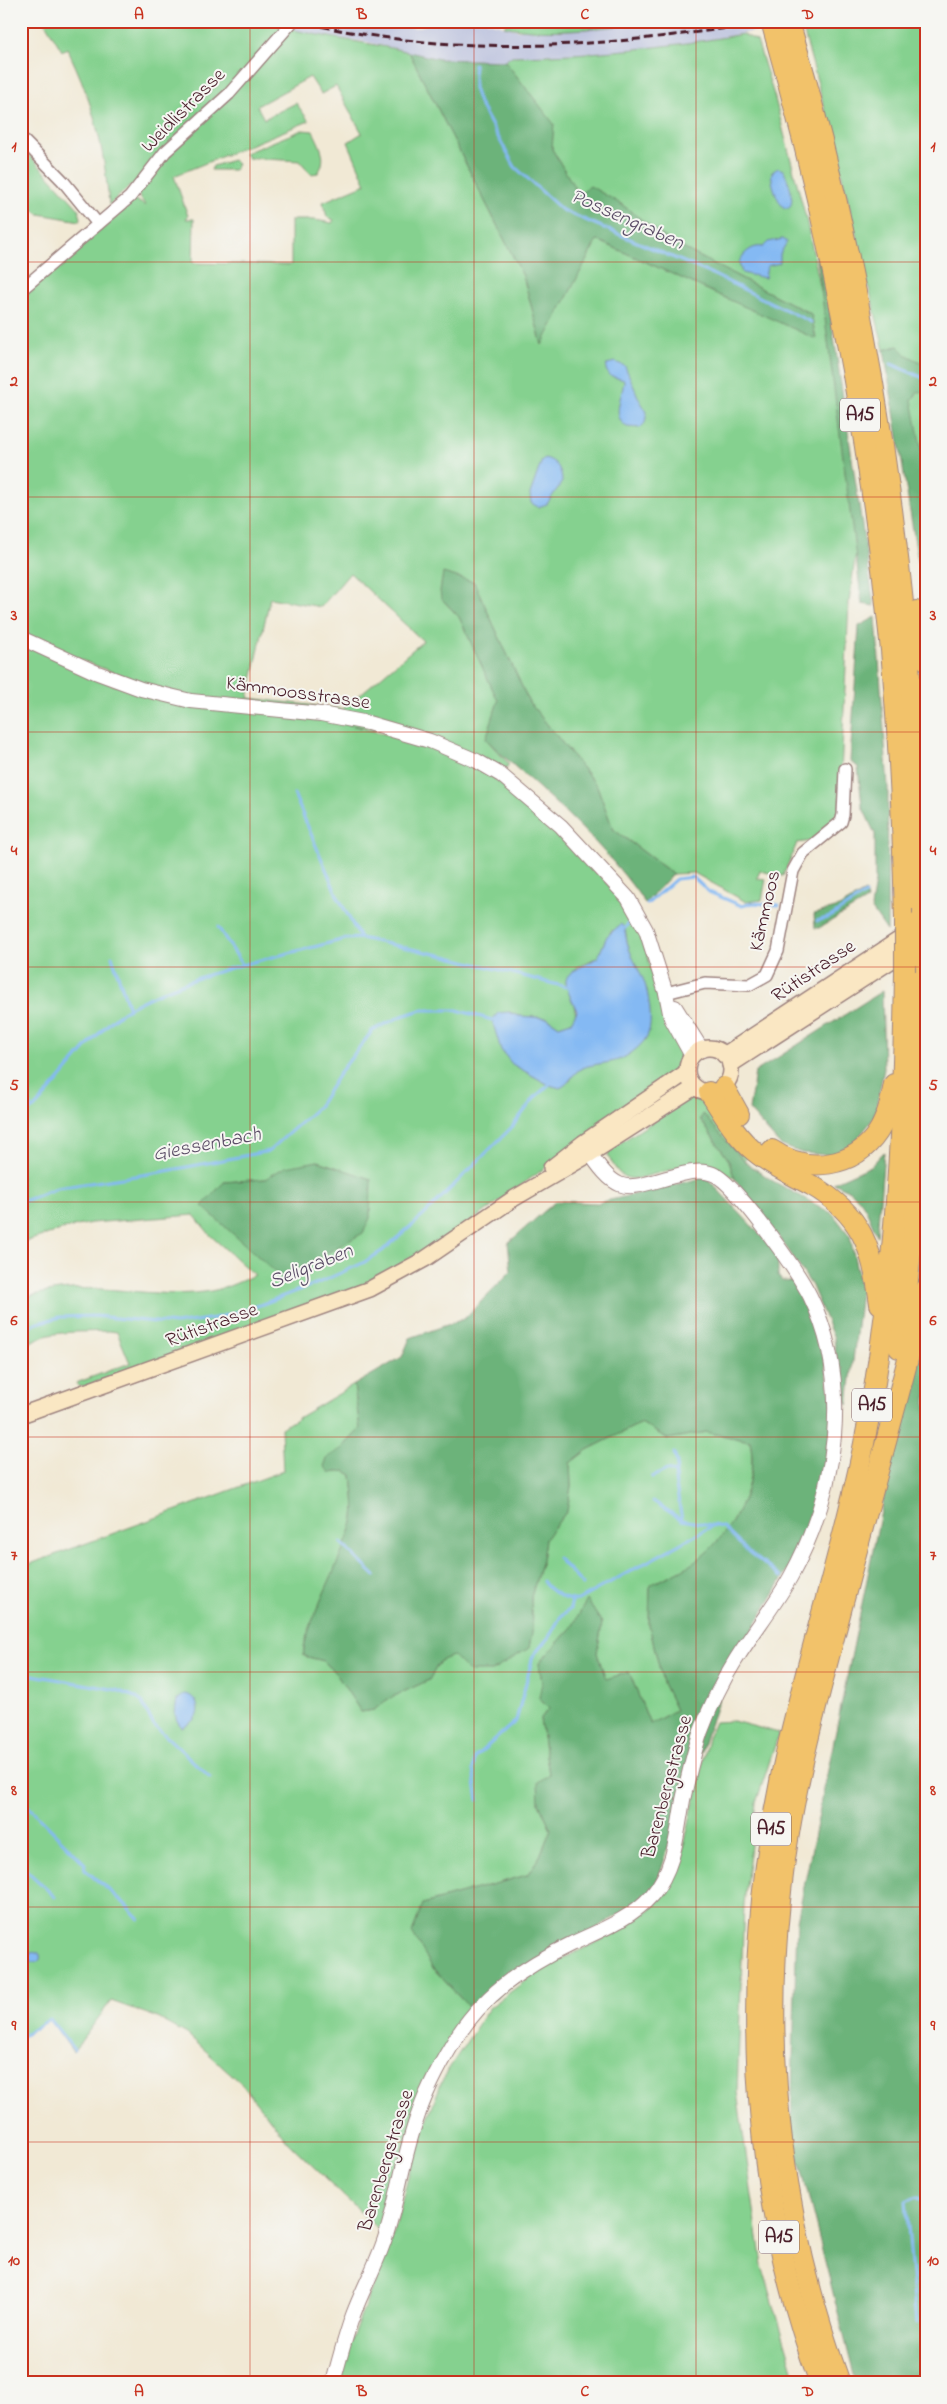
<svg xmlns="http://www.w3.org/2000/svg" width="947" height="2404" viewBox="0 0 947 2404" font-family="'Indie Flower',sans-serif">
  <rect width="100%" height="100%" fill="#f6f6f2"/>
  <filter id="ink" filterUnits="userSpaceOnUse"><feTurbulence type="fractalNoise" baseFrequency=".02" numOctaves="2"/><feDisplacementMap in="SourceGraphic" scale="10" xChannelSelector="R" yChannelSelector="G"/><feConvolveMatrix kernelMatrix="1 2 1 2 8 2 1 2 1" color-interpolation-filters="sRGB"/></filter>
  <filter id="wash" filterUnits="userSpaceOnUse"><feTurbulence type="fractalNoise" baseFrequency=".0096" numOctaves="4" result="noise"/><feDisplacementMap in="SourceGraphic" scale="20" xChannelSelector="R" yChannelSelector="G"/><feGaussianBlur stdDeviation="1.12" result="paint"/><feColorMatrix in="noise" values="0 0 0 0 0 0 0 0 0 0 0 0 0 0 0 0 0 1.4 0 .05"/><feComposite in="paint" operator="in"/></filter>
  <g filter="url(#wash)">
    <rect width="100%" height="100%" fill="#f1e9d5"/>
    <polygon fill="#bdc3de" points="262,21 364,21 415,28 442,21 485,21 518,30 666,21 876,21 811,30 806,22 685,44 607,53 512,56 505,61 439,59 367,42 293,32"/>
    <g fill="#85d18f" stroke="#68785d" fill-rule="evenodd">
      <path d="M44,21h218c48,16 98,19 147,31l114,224 19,68 55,-104 219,98 -5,-24 -140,-72 -50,-38 -42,-8 -27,-47 1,-25 -48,-63 7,-5c78,-1 154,-8 231,-22l14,7 17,54 32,123 19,92 33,227 -9,65 -10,215 -27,24 -15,2 -14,33 -23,-5 -3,7 9,1 -4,21 -16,2 -52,-29 -21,1 -60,-45 -16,-43 -68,-84 -55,-120 -33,16 18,19 40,84 -13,38 23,25 -8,11 -96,-42 -214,-32 -170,-63v-62l3,-4 -2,-30 -1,2v-254l109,-93 16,9 -15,-21 -22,20c-5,-60 -16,-103 -42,-157l-5,3zM310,77l11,17 15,-8 26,47 -14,9 18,42 -43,18 4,15 7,3 -2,3 -17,-3h-24v45l-98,-2 1,-44h-8l2,-3 -14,-40 135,-55 -13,-18 -32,16 -7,-13zM350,573l73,68 -80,68 -95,-11 22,-100 51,9z"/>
      <path d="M508,21h158c-44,4 -121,16 -162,5z"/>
      <polygon points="876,21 926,21 926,365 906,355 898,346 884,350 833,139 801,22 806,22 812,30"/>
      <path d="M302,130l11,1c7,15 15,27 5,42l-7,1 -11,-13 -52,-3 -3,-5z"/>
      <polygon points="21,146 78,208 81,218 80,221 39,214 21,201"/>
      <polygon points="233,160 238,164 234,170 211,170 213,166"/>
      <polygon points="895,352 926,384 926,525"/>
      <path d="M21,643l92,42 226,37 91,24 59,28 82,68 52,60 15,25 6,15 17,67 23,45 -2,14 -203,148 -73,48 -37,20 -286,103 -5,-1 -2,-3 54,-20 -13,-31 -9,-1c-27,2 -67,-3 -87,19v-50c59,-25 122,0 183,-8 18,-2 34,-9 50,-17l-43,-39 -17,-21 -103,8 -27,6 -43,14zM625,928l2,14 7,23 13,25v48c-7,7 -16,16 -25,20 -17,8 -43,1 -52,23l-21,4 -22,-13 -18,-60 10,4 28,2 12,8 12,-4 5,-7 -2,-10 3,-38 21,-10 13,-26zM318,1161l53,19 -147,2 41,-3z"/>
      <path d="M696,1094l12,5 41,56 -5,6 -41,-46 -3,4 28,40 7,20c-27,-23 -56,-11 -88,-3 -7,2 -15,4 -22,1 -9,-4 -11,-13 -17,-20l1,-7z"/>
      <path d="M354,1385l6,44 -19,20 -13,8 2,16 15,-2 7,4c1,14 4,30 2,43 -5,31 -56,119 -50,138l20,5 13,14 24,37 13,-2 14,-11 41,-19 11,-19 13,-6 15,16 64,-39 -1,-35 11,-37 3,-21 22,-28 4,-25 -1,-23 17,-13 54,-27 27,16 38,-7 44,9c9,42 -17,90 -49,117 -14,11 -35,19 -51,27l-1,40 14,58 13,27 -26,14 -21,-52 -23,8 -9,-27 5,-30 -15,-22 -15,26 -33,36 3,20 -3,15 10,11 -9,10 9,55 -10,29 12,26 -11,27 -13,19 -104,29 9,63 42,46 -36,57 -52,167 -97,-94 -49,-61 -53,-48 -31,-17 -45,-16 -38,51 -23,-32 -29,18v-489l9,15 253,-93 -2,-43z"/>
      <polygon points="733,1721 779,1733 756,1803 744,1904 737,2092 762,2265 797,2383 338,2383 343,2361 393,2235 414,2154 444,2076 489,2008 541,1969 618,1932 656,1905 679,1868 708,1738 715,1722"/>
    </g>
    <g fill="#6cb37a" stroke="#5b6952">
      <polygon points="409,52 439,59 505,61 554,124 552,149 579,195 590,186 621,204 671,242 811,314 816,339 597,240 542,345 523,276"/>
      <polygon points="820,243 874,606 862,604 816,250"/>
      <polygon points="898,346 907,355 926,365 926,391 918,392 912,400 926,475 925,605 884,350"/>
      <polygon points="22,542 27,544 21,576 21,544"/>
      <path d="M443,573l31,9 55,120 68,84 16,43 60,45 -28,29c-26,-38 -59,-72 -93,-103 -22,-21 -45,-39 -66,-61l12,-38 -39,-84 -18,-19 -1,-7z"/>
      <polygon points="876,617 888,787 887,931 871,908 875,881 875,834 862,806 858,767 850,761 859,626"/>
      <polygon points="865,892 867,900 819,928 815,928 814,914 839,907"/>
      <polygon points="882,991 884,1069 874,1118 854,1143 830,1155 802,1153 780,1145 749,1110 755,1072"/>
      <polygon points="703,1114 744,1161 773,1181 833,1214 850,1236 861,1291 848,1405 840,1384 834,1339 812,1286 789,1251 735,1179 728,1159 700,1119"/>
      <path d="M884,1152l-7,84c-12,-29 -13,-41 -44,-53l38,-17z"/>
      <polygon points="318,1161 371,1179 370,1218 363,1233 282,1278 202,1206 224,1182 265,1179 285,1167"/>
      <path d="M702,1178l6,1 70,75v22l4,5 15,1 24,52 13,83 -22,111 -84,144 -75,222 -83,50 -96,69 -42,-46 -20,-35 11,-28 104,-29 13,-19 11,-27 -12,-26 -1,-21 11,-8 -9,-55 9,-10 -10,-11 3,-15 -3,-20 33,-36 15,-27 15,23 -5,30 9,26 23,-7 21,52 26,-14 -13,-27 -14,-58 1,-40c16,-8 37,-16 51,-28 32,-26 59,-74 49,-116l-44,-9 -38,7 -27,-16 -54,27 -17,13 1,23 -4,25 -22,28 -3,21 -11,37 1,35 -3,16 -37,23h-24l-15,-15 -13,5 -11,19 -41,19 -14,11 -13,2 -24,-37 -13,-14 -20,-5c-5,-20 44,-107 50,-138 2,-13 -1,-29 -2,-43l-7,-4 -15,2 -6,-7 4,-9 13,-8 19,-20 -6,-44 48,-28 8,-19 54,-19 47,-48 -3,-28 48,-42 42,2z"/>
      <polygon points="926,1324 926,2383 856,2383 791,2128 797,1921 895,1443"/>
    </g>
    <g fill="#84b9f3" stroke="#676c8f">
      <path d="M778,168l5,2c5,9 13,30 6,38h-5c-7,-7 -14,-27 -12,-36z"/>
      <path d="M783,239l4,3 -7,12v9l-13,3 -2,12 -23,-5 -3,-11c5,-10 14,-17 24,-15l5,-5z"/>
      <path d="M615,362l10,4 14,33 8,13 -2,11 -5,5 -13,-1c-17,-11 -4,-31 -3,-47l-14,-4 -4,-6 1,-6z"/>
      <path d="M545,458c12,3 17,12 17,24l-15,22 -9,3 -7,-4 -1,-9 12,-34z"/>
      <path d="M621,924l4,4c1,21 11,35 19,53 5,14 9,40 4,53 -3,9 -17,20 -25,24 -12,6 -28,5 -41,10 -10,5 -11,15 -22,20l-11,-3 -37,-21 -11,-14 -9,-30 6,-7 11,-1 10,4 28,2 12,8 12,-4 6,-11c-21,-42 -11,-33 21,-54l9,-21z"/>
      <path d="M185,1694c10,1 16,14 11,23 -3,5 -9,7 -14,10 -9,-8 -7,-17 -5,-27z"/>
      <circle cx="35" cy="1957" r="5.5"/>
    </g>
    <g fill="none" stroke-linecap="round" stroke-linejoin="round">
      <g stroke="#84b9f3" stroke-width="3">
        <polyline points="474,64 474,88 479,103 515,167 562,210 712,274 811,322"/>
        <polyline points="891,364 926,379"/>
        <polyline points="294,794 337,895 360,938"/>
        <polyline points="647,904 676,879 693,877 709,892 742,906 753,903 779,905"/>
        <polyline points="817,921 830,917 865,894"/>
        <polyline points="218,927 242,964"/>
        <polyline points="625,928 629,923"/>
        <polyline points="112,956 129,1009"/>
        <polyline points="21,1080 31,1110"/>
        <path d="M21,1113l13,-5c28,-29 51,-64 82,-91 14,-12 33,-19 50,-27 58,-24 119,-35 179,-51l15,-1 85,18 121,31"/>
        <polyline points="21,1202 57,1188 161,1172 269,1151 318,1107 341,1071 373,1030 402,1016 421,1010 457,1010 492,1020"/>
        <polyline points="21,1333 34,1324 60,1317 95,1316 176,1324 215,1318 249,1309 318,1283 363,1263 382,1251 424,1215 512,1127 535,1097 549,1085"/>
        <polyline points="674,1453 677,1463 675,1480 682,1520"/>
        <polyline points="652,1477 667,1470 675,1473"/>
        <polyline points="653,1501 682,1520 723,1527 746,1550 781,1577"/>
        <polyline points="341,1543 375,1576"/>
        <polyline points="558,1558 583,1585"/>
        <path d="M543,1581c5,9 23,21 35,19l136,-75"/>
        <polyline points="21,1673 117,1690 135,1697 142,1702 153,1724 210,1777"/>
        <polyline points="21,1799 85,1864 84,1869 124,1903 139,1919"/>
        <polyline points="478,1800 473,1770 475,1757 516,1721 533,1656 549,1637 561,1616 570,1609 572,1600"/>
        <polyline points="21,1865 55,1897"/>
        <polyline points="21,2037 50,2019 74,2050"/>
        <polyline points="916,2324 906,2201 916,2196 926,2200"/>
      </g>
    </g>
  </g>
  <g filter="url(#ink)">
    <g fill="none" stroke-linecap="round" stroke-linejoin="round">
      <g stroke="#9e8480" stroke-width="14">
        <g id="minor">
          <polyline points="21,138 63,181 98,224"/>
          <polyline points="21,290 130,197 165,152 229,94 293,21"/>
          <polyline points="666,993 705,983 749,985 767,975 778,951 793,871 803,853 841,822 843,815 845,769"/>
        </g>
      </g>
      <g stroke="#9e8480" stroke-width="16">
        <g id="tertiary">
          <polyline points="21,638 95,672 141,689 191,701 321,714 368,723 430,741 477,761 501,775 561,826 628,898 646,930 666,993 671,1018 692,1056"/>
          <polyline points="675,1007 702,1050"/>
          <path d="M333,2383c6,-23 12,-46 20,-68 10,-27 25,-53 33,-80 12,-37 17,-77 30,-114 9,-28 22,-53 37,-78 28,-47 70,-76 118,-99 28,-13 60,-25 81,-49 23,-27 25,-62 31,-95 5,-23 10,-46 18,-69 9,-24 20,-48 34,-70 18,-29 40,-56 56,-85 46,-84 62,-193 19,-280 -12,-24 -75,-114 -97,-122 -10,-4 -20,-3 -31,0 -57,14 -61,27 -97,-28"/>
        </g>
      </g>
      <g stroke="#9e8480" stroke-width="18">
        <g id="secondary">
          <circle cx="709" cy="1070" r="22"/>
          <polyline points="724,1055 912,931"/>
          <polyline points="730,1065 911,948"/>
          <polyline points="551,1168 583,1143 687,1072"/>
          <polyline points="21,1415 370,1289 425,1259 513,1199 590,1154 695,1087"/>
        </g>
      </g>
      <g stroke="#9e8480" stroke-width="22">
        <g id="motorway">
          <path d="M771,21c59,206 99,417 120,629 8,90 12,180 14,270"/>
          <path d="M789,21c86,288 126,588 134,888"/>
          <polyline points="916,611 926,660"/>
          <polyline points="724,1087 739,1114"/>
          <path d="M709,1092c14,21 26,44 46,60 17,14 37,23 56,33 51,29 62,64 69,119"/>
          <path d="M772,1150c35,24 82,18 106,-18 9,-14 13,-31 16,-48"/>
          <path d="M899,1348c20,-128 23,-259 24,-389"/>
          <path d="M820,2383c-74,-199 -81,-419 -35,-625 25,-112 62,-222 83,-335 28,-150 35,-300 37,-452"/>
          <path d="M840,2383c-56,-154 -77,-319 -60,-482 9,-94 33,-184 57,-275 29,-113 61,-225 89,-337"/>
        </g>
      </g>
      <use href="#minor" stroke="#fff" stroke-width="11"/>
      <use href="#tertiary" stroke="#fff" stroke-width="14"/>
      <use href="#secondary" stroke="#fae7c3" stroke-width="15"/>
      <use href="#motorway" stroke="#f2c26a" stroke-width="20"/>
      <path stroke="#4a1f2b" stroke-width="3" stroke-dasharray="8 4" stroke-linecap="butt" d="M299,21c156,39 316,26 473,0"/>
      <g stroke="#9e8480" stroke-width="22" stroke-linecap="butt">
        <g id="motorway-bridge">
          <polyline points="923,909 923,959"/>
          <polyline points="905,920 905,971"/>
        </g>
      </g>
      <use href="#motorway-bridge" stroke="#f2c26a" stroke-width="20"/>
    </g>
  </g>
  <path fill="none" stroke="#c8321e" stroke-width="1" stroke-opacity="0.55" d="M250,21v2362M474,21v2362M696,21v2362M21,262h905M21,497h905M21,732h905M21,967h905M21,1202h905M21,1437h905M21,1672h905M21,1907h905M21,2142h905"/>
  <g text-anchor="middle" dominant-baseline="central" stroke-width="4" stroke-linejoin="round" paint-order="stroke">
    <g fill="#f6f6f2" stroke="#7e6067" stroke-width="1">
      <rect x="840" y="398.5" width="40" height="33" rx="4"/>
      <rect x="852" y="1388.5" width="40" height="33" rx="4"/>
      <rect x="751" y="1812.5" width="40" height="33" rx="4"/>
      <rect x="759" y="2220.5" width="40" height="33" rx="4"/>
    </g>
    <g font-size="19" font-weight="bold" fill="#4a1f2b">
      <text x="860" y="415">A15</text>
      <text x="872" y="1405">A15</text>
      <text x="771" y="1829">A15</text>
      <text x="779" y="2237">A15</text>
    </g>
    <g font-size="20" fill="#4a1f2b" stroke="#f6f6f2">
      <text transform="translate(184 111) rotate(-45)">Weidlistrasse</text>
      <text transform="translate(298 694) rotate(8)">Kämmoosstrasse</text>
      <text transform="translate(766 911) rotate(-77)">Kämmoos</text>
      <text transform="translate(814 972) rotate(-34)">Rütistrasse</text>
      <text transform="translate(212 1326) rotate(-20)">Rütistrasse</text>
      <text transform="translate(668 1787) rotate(-75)">Barenbergstrasse</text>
      <text transform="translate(387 2161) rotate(-73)">Barenbergstrasse</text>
    </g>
    <g font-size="21" font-style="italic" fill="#5b4d67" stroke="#f6f6f2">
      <text transform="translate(627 220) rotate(24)">Possengraben</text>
      <text transform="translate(207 1145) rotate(-11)">Giessenbach</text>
      <text transform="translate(311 1267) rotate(-22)">Seligraben</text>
    </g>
  </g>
  <rect width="947" height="2404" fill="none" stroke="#f6f6f2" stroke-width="55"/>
  <rect x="28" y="28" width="892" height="2348" fill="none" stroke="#c8321e" stroke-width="2"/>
  <g font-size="16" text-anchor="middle" font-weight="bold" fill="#c8321e">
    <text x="139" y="19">A</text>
    <text x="362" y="19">B</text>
    <text x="585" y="19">C</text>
    <text x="808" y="19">D</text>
    <text x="14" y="151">1</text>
    <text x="933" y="151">1</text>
    <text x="14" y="386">2</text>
    <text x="933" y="386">2</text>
    <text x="14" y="620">3</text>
    <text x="933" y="620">3</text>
    <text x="14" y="855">4</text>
    <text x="933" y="855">4</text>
    <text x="14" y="1090">5</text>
    <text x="933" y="1090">5</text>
    <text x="14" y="1325">6</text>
    <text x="933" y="1325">6</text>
    <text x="14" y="1560">7</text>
    <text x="933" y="1560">7</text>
    <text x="14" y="1795">8</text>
    <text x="933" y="1795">8</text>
    <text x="14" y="2030">9</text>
    <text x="933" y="2030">9</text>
    <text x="14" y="2265">10</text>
    <text x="933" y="2265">10</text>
    <text x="139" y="2396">A</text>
    <text x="362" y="2396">B</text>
    <text x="585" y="2396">C</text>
    <text x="808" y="2396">D</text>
  </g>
</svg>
